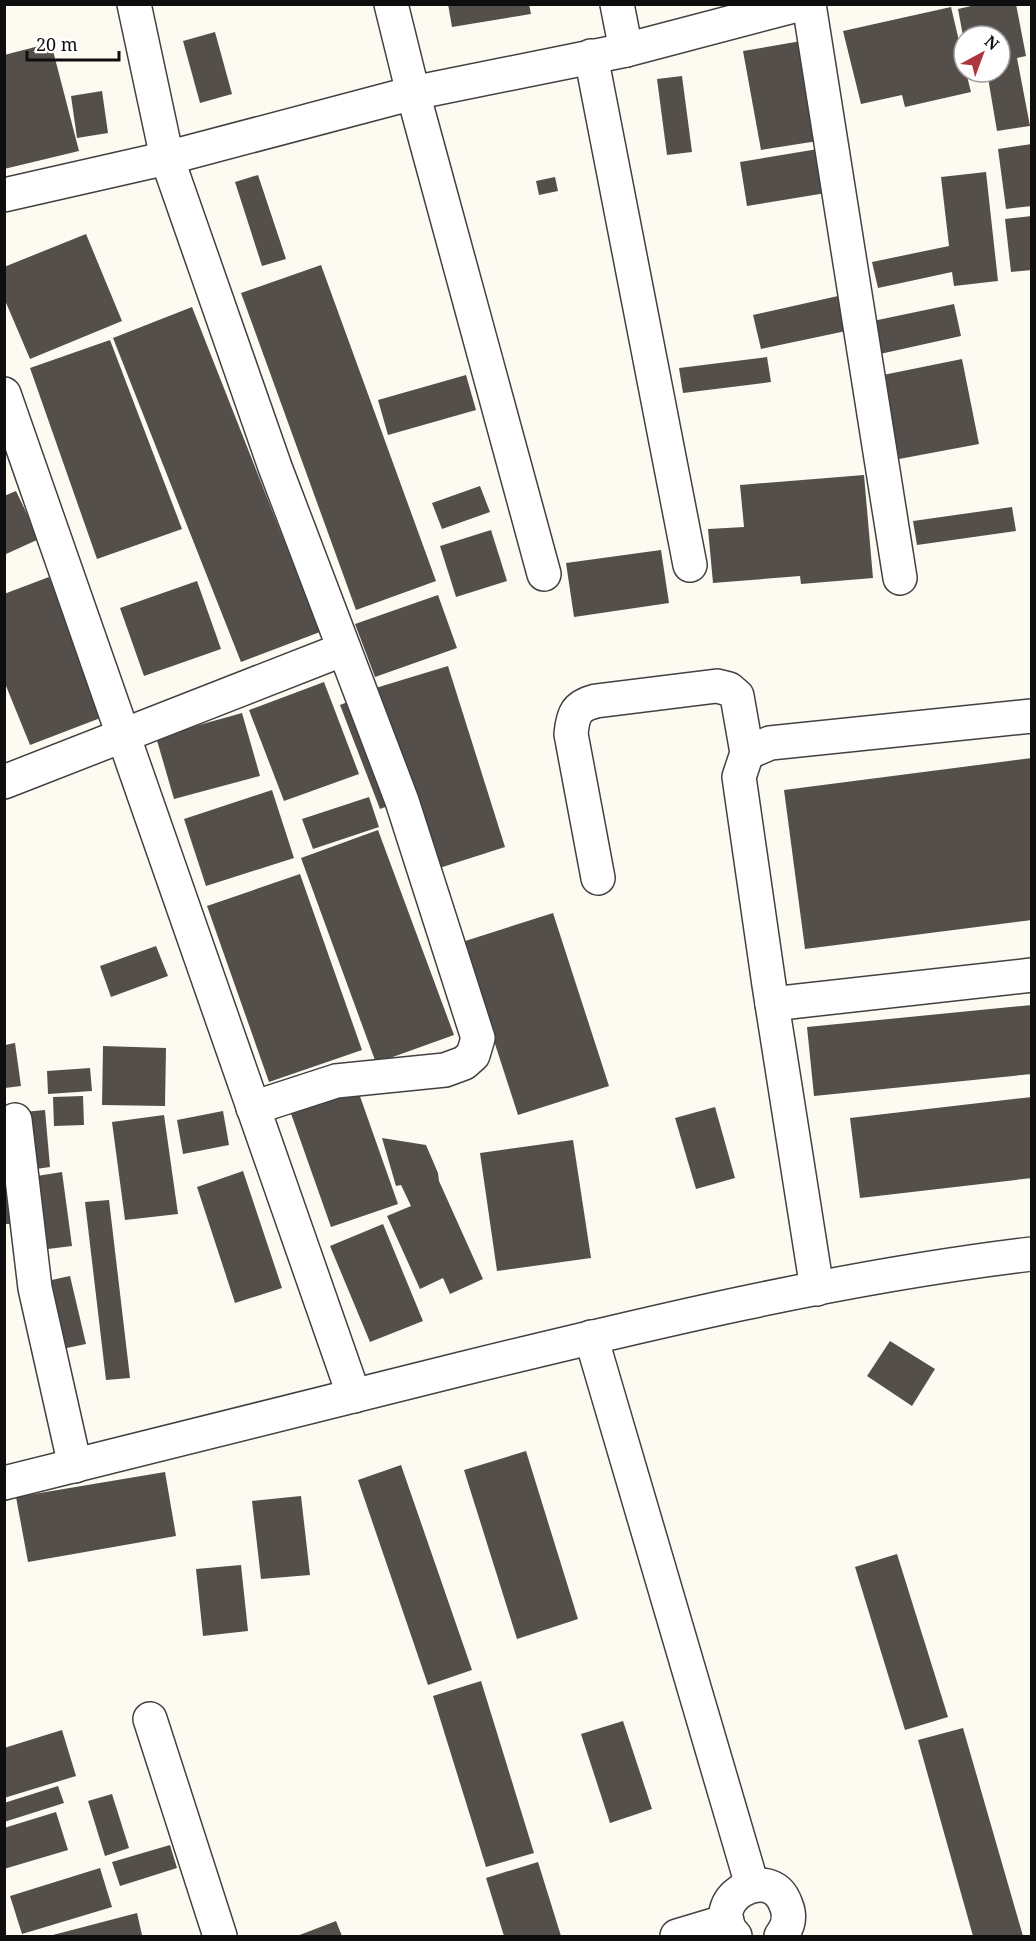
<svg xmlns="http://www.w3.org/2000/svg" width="1036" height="1941" viewBox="0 0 1036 1941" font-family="'Noto Serif',serif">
  <rect width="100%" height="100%" fill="#fdfbf1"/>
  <g fill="#554f4c">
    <polygon points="448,4 529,4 531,14 452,27"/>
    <polygon points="980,4 1016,4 1026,56 1017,58 1030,126 997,131 987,72 1000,72 1000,36 963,36 958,9"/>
    <polygon points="951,7 964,62 964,72 966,72 971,92 905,107 902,95 861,104 843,31"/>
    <polygon points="215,32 232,94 200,103 183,41"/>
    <polygon points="807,40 824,140 761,150 743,51"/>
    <polygon points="51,43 79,151 4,169 4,55"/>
    <polygon points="682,76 692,152 667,155 657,79"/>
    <polygon points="102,91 108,133 77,138 71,96"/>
    <polygon points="1032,144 1032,206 1006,209 998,149"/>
    <polygon points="824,148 832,192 747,206 740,162"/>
    <polygon points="986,172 998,281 954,286 952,272 878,288 872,262 949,246 941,177"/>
    <polygon points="258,175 286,259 262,266 235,182"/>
    <polygon points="555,177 558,191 539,195 536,181"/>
    <polygon points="1032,216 1032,270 1011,272 1005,219"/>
    <polygon points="86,234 122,321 30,359 4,298 4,267"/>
    <polygon points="321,265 436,581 356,610 241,293"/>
    <polygon points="838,296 846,331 761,349 753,315"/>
    <polygon points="954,304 961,336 880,354 873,321"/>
    <polygon points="192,307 320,632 241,662 113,338"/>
    <polygon points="110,340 182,529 97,559 30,368"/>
    <polygon points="767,357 771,382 683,393 679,368"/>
    <polygon points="962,359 979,444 899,459 883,375"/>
    <polygon points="466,375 476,410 388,435 378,400"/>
    <polygon points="864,475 873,578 801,584 800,576 713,583 708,529 744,527 740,485"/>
    <polygon points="480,486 490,512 442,529 432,503"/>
    <polygon points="16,491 39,539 4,555 4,496"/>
    <polygon points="1012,507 1016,531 917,545 913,521"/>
    <polygon points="491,530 507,581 456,597 440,546"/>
    <polygon points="661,550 669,603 574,617 566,563"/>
    <polygon points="49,577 103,717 30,745 4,681 4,594"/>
    <polygon points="197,581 221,649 144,676 120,608"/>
    <polygon points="438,595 457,648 375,677 355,624"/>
    <polygon points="448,666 505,847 427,872 369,690"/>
    <polygon points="324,682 359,774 284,801 249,710"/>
    <polygon points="360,697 401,801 380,809 340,705"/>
    <polygon points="242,713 260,776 174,799 156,737"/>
    <polygon points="1032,758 1032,920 805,949 784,790"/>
    <polygon points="272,790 294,858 206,886 184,819"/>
    <polygon points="369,797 379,827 313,849 302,819"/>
    <polygon points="378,830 454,1035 376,1063 301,858"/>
    <polygon points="300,874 362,1050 269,1082 207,906"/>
    <polygon points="553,913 609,1086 518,1115 462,942"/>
    <polygon points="156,946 168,976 111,997 100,966"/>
    <polygon points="1032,1005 1032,1074 814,1096 807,1027"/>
    <polygon points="15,1043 21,1086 5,1088 5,1045"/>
    <polygon points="103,1046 166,1048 165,1106 102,1105"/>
    <polygon points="90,1068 92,1091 48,1094 47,1071"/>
    <polygon points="356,1085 398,1204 331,1227 289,1108"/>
    <polygon points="83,1096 84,1125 54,1126 53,1097"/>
    <polygon points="1032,1097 1032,1178 860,1198 850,1118"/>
    <polygon points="715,1107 735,1178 696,1189 675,1118"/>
    <polygon points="45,1110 50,1167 29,1170 23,1112"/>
    <polygon points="223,1111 229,1145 183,1154 177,1120"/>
    <polygon points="164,1115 178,1214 125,1220 112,1122"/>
    <polygon points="382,1138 426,1145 438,1173 439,1181 483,1279 450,1294 443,1278 420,1289 387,1216 411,1206 401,1185 396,1186"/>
    <polygon points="573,1140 591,1258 497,1271 480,1153"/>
    <polygon points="4,1168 15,1224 4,1224"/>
    <polygon points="243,1171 282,1288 235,1303 197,1187"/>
    <polygon points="62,1172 72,1246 48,1249 37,1176"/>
    <polygon points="109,1200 130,1378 106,1380 85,1202"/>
    <polygon points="383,1224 423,1321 370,1342 330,1246"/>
    <polygon points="70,1276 86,1344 62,1349 47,1281"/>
    <polygon points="890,1341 935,1369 912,1406 867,1376"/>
    <polygon points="526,1451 578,1619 517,1639 464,1470"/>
    <polygon points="401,1465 472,1670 428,1685 358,1480"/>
    <polygon points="165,1472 176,1536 28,1562 16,1497"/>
    <polygon points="301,1496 310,1575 261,1579 252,1501"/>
    <polygon points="897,1554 948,1717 905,1730 855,1567"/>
    <polygon points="241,1565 248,1631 203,1636 196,1569"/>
    <polygon points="481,1681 534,1853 486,1867 433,1696"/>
    <polygon points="623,1721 652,1809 610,1823 581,1734"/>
    <polygon points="963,1728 1023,1936 973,1936 918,1740"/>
    <polygon points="62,1730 76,1776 4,1798 4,1748"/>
    <polygon points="58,1786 64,1803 4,1822 4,1803"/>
    <polygon points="112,1794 129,1848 105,1856 88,1801"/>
    <polygon points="56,1812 68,1850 4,1869 4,1828"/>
    <polygon points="170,1845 177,1868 120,1886 112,1862"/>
    <polygon points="538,1862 561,1936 504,1936 486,1878"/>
    <polygon points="100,1868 112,1907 22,1934 10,1896"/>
    <polygon points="137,1913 142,1935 134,1936 49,1936"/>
    <polygon points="336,1921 342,1936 297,1936"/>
  </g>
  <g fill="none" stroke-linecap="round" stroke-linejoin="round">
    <g stroke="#414141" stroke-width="36">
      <g id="minor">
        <polyline points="134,4 167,158 275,467 402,801 478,1038 473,1055 464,1063 445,1070 336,1081 253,1108"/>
        <polyline points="391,4 413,93 544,574"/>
        <polyline points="617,4 626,50"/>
        <polyline points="809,4 900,578"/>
        <polyline points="591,56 690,565"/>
        <polyline points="4,195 167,158 413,93 626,50 801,4"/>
        <polyline points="4,394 354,1396"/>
        <polyline points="747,753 770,743 1032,716"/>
        <polyline points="4,782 344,649"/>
        <path d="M598,878l-27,-144c2,-20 5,-28 25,-33l121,-15 12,3 8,7 10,57 -8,24 30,208 48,304"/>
        <polyline points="772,1004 1032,975"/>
        <polyline points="15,1120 35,1288 75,1466"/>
        <polyline points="591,1337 752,1885"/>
        <path d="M4,1483c153,-38 305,-76 457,-114 188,-46 378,-92 571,-115"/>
        <polyline points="150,1719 220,1936"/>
        <polyline points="677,1936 727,1921"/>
        <path d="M735,1936c-34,-34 35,-77 51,-31 5,12 2,22 -5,31"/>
      </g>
    </g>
    <use href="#minor" stroke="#fff" stroke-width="33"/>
  </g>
  <rect width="1036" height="1941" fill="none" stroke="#0e0e0e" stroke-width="12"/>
  <g transform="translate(982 54) rotate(41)"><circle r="28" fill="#ffffff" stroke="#9f9f9f" stroke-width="1.5"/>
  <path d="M0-4.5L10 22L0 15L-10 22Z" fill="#ae373e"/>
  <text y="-9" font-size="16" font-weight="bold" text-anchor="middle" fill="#0e0e0e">N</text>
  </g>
  <path d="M27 51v9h92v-9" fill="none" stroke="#0e0e0e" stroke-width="3"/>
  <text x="36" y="51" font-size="18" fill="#0e0e0e" stroke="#ffffff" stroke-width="4.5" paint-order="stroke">20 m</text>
</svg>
